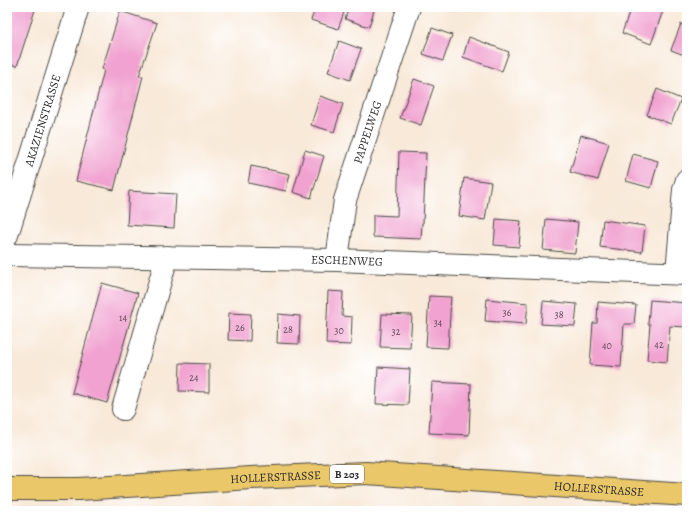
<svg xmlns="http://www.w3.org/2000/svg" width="694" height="518" viewBox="0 0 694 518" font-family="Alegreya,serif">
  <rect width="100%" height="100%" fill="#fff"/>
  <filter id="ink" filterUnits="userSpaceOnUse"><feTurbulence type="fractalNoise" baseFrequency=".025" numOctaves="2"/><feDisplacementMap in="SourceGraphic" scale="8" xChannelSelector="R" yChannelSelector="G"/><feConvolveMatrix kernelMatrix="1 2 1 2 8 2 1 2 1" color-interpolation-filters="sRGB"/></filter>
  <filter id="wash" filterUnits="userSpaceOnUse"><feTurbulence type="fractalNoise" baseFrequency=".012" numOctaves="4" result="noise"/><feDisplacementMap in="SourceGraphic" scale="16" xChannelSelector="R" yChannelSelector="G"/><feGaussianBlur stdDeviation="0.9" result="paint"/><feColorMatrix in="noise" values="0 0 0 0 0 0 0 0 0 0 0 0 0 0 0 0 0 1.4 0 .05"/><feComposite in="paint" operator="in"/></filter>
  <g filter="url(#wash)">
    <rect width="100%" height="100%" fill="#f8e9d8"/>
    <g id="blocks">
      <g fill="#f1a2d0">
        <polygon points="7,7 36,7 17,66 7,63"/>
        <polygon points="316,7 346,7 338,29 311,20"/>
        <polygon points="349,7 375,7 369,27 345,19"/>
        <polygon points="445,7 459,7 457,11"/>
        <polygon points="631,7 664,8 651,44 622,33"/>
        <polygon points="120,11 157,23 139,76 143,76 114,190 76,181 104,70 102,69"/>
        <polygon points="681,24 687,27 687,56 671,50"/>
        <polygon points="432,28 452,35 443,61 423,54"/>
        <polygon points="469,37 509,52 502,71 463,57"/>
        <polygon points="339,41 361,49 350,80 328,72"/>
        <polygon points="414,79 434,86 421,125 400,118"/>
        <polygon points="657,89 681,99 671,124 647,115"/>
        <polygon points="320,96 343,104 334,132 311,125"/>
        <polygon points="581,135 609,143 598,180 570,172"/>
        <polygon points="305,150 324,156 311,198 293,192"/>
        <polygon points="399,152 426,153 423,223 422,223 421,239 373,237 373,215 397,216"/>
        <polygon points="633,154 658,161 651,188 626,181"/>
        <polygon points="251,166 290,174 286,191 248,183"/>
        <polygon points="464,178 491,182 485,220 459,216"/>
        <polygon points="129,191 176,194 174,228 127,225"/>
        <polygon points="496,219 521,221 519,247 494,245"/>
        <polygon points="546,219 578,222 575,253 543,250"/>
        <polygon points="603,220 645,226 642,252 600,247"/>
        <polygon points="102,283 138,293 107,403 72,393"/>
        <polygon points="328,291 343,292 342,316 352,317 351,345 326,344"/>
        <polygon points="429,296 451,297 448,348 426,347"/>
        <polygon points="487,299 528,303 526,324 485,321"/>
        <polygon points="650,300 687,303 687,327 670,326 667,362 647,360 650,324 648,324"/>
        <polygon points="543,301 577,304 575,326 541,324"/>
        <polygon points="598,302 636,305 634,324 624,324 621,367 590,365 593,323 597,323"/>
        <polygon points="229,313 251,314 250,341 228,340"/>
        <polygon points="278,314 300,316 299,344 277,343"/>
        <polygon points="382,314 412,315 410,348 380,347"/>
        <polygon points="180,363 209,364 209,392 179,391"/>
        <polygon points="378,367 410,369 408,405 376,404"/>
        <polygon points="432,382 471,384 469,435 429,433"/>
      </g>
    </g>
  </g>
  <g filter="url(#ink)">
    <use href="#blocks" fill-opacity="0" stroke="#4a4845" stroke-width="1"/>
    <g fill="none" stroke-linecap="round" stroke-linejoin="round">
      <g stroke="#4a4845" stroke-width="24">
        <g id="minor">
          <path id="s1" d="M7,235l71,-228"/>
          <path id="s2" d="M7,255l330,5 350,14"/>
          <path id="s3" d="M337,260l8,-60 64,-193"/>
          <polyline points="677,273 684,190 687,180"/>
          <polyline points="123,409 167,257"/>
        </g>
      </g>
      <g stroke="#4a4845" stroke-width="24">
        <g id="major">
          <path id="s4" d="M7,489h72l172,-11 115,-5 321,22"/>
        </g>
      </g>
      <use href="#minor" stroke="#fff" stroke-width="22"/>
      <use href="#major" stroke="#eac769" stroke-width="22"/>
    </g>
  </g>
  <g text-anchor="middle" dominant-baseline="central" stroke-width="3" stroke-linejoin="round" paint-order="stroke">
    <g font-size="10" fill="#5c4954">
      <text x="507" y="312">36</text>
      <text x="559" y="314">38</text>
      <text x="123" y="317">14</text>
      <text x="438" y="322">34</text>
      <text x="240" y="327">26</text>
      <text x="288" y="329">28</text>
      <text x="339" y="330">30</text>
      <text x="396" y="331">32</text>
      <text x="659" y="344">42</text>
      <text x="607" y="345">40</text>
      <text x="194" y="377">24</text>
    </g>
    <rect fill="#fff" stroke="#6b6b6b" stroke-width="1" x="330" y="465" width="34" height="18" rx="3"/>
    <g font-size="11" font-weight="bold" fill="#2b2b2b">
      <text x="347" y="474">B 203</text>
    </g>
    <g font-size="12" fill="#2b2b2b" stroke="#fff">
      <text stroke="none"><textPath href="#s1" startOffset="120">AKAZIENSTRASSE</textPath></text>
      <text stroke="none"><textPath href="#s3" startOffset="132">PAPPELWEG</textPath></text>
      <text stroke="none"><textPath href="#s2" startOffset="340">ESCHENWEG</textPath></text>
      <text stroke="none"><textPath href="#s4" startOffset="269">HOLLERSTRASSE</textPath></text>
      <text stroke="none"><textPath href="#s4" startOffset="593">HOLLERSTRASSE</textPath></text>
    </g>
  </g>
  <rect width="694" height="518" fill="none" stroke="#fff" stroke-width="24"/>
</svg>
